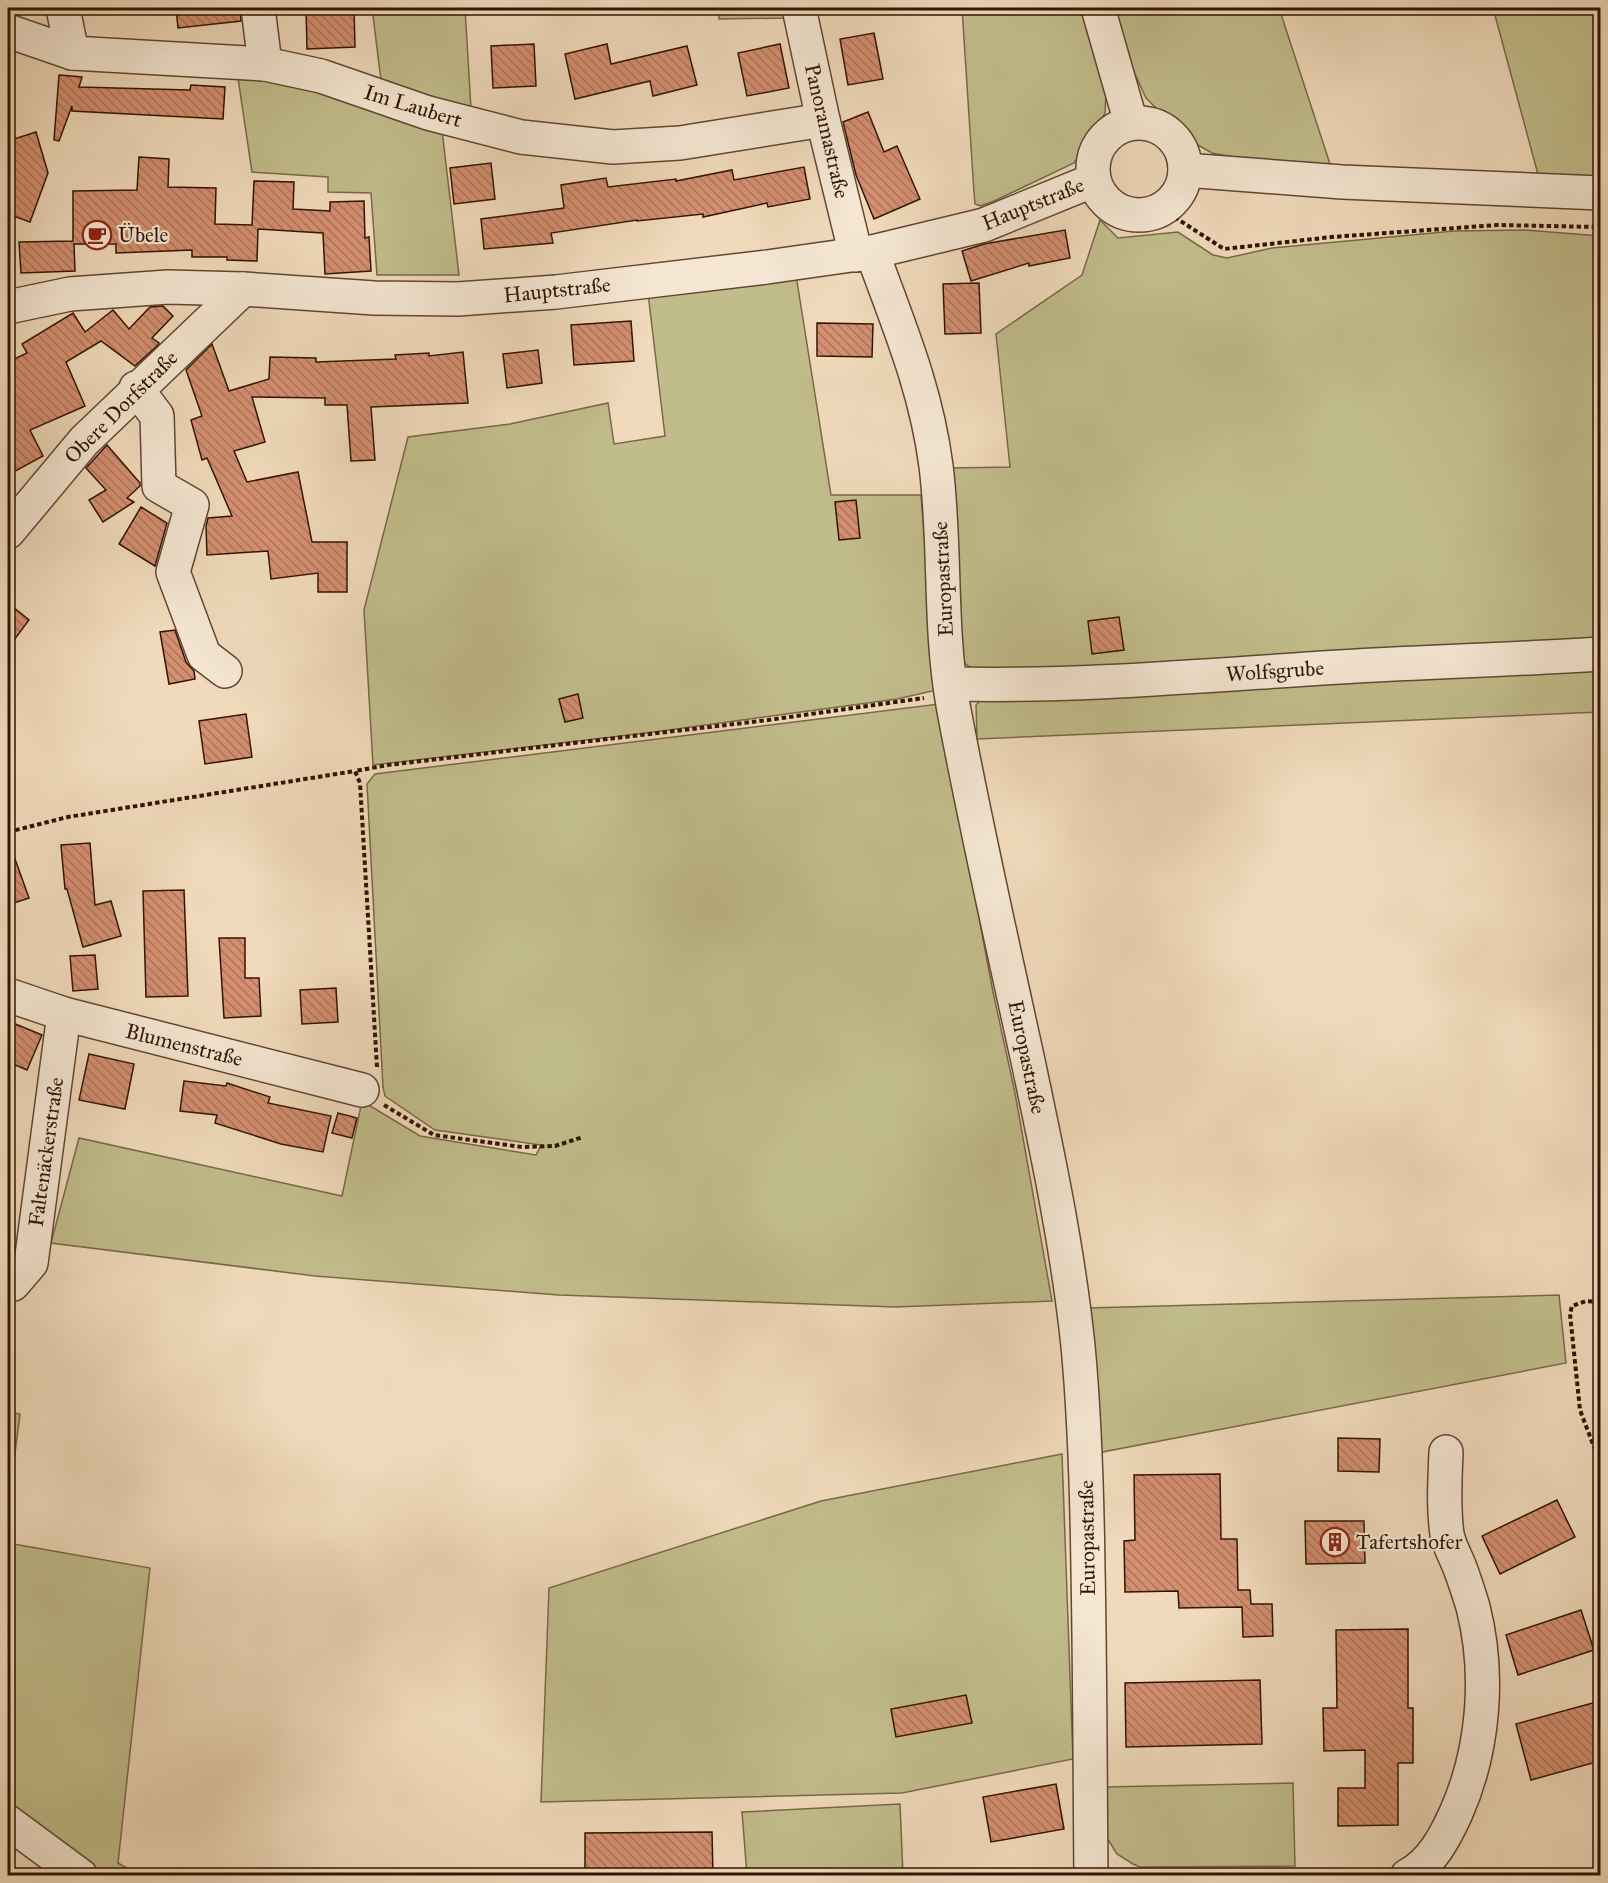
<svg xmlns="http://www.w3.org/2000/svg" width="1608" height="1883" viewBox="0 0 1608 1883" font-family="'IM FELL Great Primer',serif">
  <defs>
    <pattern id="building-back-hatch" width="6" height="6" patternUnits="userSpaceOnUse" patternTransform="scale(1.5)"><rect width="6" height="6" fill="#d48f70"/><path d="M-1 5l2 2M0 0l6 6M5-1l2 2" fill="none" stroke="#ad745a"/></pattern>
  </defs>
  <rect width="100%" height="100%" fill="#f0dabb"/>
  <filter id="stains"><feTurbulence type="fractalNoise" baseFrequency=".00333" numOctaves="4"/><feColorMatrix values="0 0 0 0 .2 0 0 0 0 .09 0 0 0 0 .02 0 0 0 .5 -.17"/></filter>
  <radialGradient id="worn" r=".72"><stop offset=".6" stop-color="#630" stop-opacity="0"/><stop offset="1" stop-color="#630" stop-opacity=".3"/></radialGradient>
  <g fill="#c1bd8b" stroke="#7a6848" stroke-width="1.5">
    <polygon points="372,8 465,8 471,109 381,80"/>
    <polygon points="719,8 787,8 788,18 719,19"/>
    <polygon points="962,8 1083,8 1106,94 1105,113 1098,126 1074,163 994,201 980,206 975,204 974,193"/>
    <polygon points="1109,8 1279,8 1331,167 1265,163 1212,153 1196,144 1182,126 1156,108 1146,98 1123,48"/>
    <polygon points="1493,8 1600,8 1600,181 1539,178"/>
    <path d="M238,78c67,5 139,32 204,52l17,145h-82l-6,-82 -43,-1v-15l-76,-5z"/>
    <polygon points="1100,220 1118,238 1178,232 1213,255 1227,258 1272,248 1454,231 1525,230 1600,236 1600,648 979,674 962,661 951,468 1010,467 996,334 1082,275"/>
    <polygon points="796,275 831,495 921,495 937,690 897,699 654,732 373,765 364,610 408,437 510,424 608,403 614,444 665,436 648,293"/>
    <polygon points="1600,659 1600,712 977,739 976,705 982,698"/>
    <polygon points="939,704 993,992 1015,1093 1052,1301 895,1307 559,1295 315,1276 51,1243 79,1138 342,1196 362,1101 420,1136 536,1155 541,1145 435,1130 385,1096 383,1087 367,784 375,774"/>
    <polygon points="1559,1295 1566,1363 1097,1453 1088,1308"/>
    <polygon points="8,1412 20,1414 8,1507"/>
    <polygon points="1062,1454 1073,1759 902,1793 541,1802 549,1588 821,1501"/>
    <polygon points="8,1543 150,1568 118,1863 139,1875 95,1875 8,1800"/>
    <polygon points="1293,1783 1295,1866 1140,1867 1133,1864 1117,1854 1105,1835 1105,1787"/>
    <polygon points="900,1804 903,1875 747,1875 742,1812"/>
  </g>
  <g fill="url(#building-back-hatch)" stroke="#321405" stroke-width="1.5">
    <polygon points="176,8 240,8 241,21 178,28"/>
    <polygon points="306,8 354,8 355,47 307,49"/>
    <polygon points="874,33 883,79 848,85 840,39"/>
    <polygon points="534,44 536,86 493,88 491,46"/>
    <polygon points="607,44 611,64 687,46 697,85 653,96 650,81 575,99 565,54"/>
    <polygon points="780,44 789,88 747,96 738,53"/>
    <polygon points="59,75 82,77 79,87 190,90 191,85 225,87 223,119 72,111 72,106 59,141 54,140"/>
    <polygon points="868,112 884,152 897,146 920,199 874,219 856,175 843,122"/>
    <polygon points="36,132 48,173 30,222 8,214 8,141"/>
    <polygon points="139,157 169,159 168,187 216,188 215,224 252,225 254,181 294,182 293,209 330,211 330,202 364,201 365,238 369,237 371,271 325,274 323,233 258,229 257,261 227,260 227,257 192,257 192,250 116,253 116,244 74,244 75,271 21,273 19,242 73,241 73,191 137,190"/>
    <polygon points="491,163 495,199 454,204 450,168"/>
    <polygon points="804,167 810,199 768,207 767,203 703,217 703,214 637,221 637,220 551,233 553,243 484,249 481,219 564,208 561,185 606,178 608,187 676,179 676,181 732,170 734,180"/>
    <polygon points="1065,230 1070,258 1029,266 1029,263 971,281 962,251 984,244"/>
    <polygon points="979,283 981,333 945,334 943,284"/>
    <polygon points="163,306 173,316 152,338 159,343 158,345 135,366 101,341 66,362 85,406 30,430 43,456 8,475 8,362 27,353 22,344 73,313 85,332 113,310 129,329 150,307"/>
    <polygon points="631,321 634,361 574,365 571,325"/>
    <polygon points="817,323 873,324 872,357 817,356"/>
    <polygon points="212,344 229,391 269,379 270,357 316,358 316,362 396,359 395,355 429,353 429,356 463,352 468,403 371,407 375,460 351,461 347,405 325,405 325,398 252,397 265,442 234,451 247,482 298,472 312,542 347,542 347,592 318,592 318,573 271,579 268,551 207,555 206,526 208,518 232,516 207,458 202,460 191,420 202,416 186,370"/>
    <polygon points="538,350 542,383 507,388 503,354"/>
    <polygon points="107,445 140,483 140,486 127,498 134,502 103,522 89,500 106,490 86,468"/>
    <polygon points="856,500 860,538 839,540 835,502"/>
    <polygon points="141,507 167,523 155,566 119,544"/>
    <polygon points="8,603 29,620 8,648"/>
    <polygon points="1119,617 1124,650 1092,654 1088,621"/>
    <polygon points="175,630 186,662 194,671 195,679 169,684 160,632"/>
    <polygon points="578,694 583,718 565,722 559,699"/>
    <polygon points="246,714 252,757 205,764 199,721"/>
    <polygon points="90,843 95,905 111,901 121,936 83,947 67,889 65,889 61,845"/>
    <polygon points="10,845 29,898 8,905 8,846"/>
    <polygon points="184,890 188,996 146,997 143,891"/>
    <polygon points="219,938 245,938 245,978 259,978 261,1016 224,1018"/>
    <polygon points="95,955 98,989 73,991 70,956"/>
    <polygon points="336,988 338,1022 302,1024 300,990"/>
    <polygon points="8,1021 42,1035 27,1070 8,1062"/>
    <polygon points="89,1054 134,1064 125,1109 79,1100"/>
    <polygon points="184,1081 226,1086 227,1083 270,1097 268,1103 331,1116 323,1152 281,1144 215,1123 217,1115 180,1111"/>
    <polygon points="338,1113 357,1118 352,1138 332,1133"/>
    <polygon points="1338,1438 1380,1439 1379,1472 1338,1471"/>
    <polygon points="1220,1474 1221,1539 1237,1539 1238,1590 1250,1590 1251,1604 1272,1604 1273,1636 1243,1637 1242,1607 1179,1608 1178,1591 1125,1592 1124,1541 1135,1540 1134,1475"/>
    <polygon points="1557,1500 1575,1537 1500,1574 1482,1536"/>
    <polygon points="1305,1521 1364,1521 1365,1563 1306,1564"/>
    <polygon points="1581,1610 1594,1650 1518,1675 1506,1635"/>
    <polygon points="1408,1629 1408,1708 1413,1708 1413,1763 1398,1763 1398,1825 1338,1826 1338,1788 1365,1788 1365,1750 1324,1751 1323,1708 1337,1708 1336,1630"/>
    <polygon points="1260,1680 1262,1744 1126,1747 1125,1683"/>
    <polygon points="966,1695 972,1723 896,1737 891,1709"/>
    <polygon points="1600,1701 1600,1761 1531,1780 1516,1724"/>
    <polygon points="1056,1784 1064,1829 991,1842 983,1797"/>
    <polygon points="712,1832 713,1875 585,1875 585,1833"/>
  </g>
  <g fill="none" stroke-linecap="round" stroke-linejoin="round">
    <g stroke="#624632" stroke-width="36">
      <g id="minor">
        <polyline points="63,8 72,53"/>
        <polyline points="258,8 265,64"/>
        <polyline points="799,8 823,120 856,255"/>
        <polyline points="1098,8 1131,123"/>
        <polyline points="8,31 72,53 265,64 321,76 428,113 521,137 613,147 680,143 823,120"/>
        <circle cx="1139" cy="169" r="46"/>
        <polyline points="1185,170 1342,182 1600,193"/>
        <path d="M872,252c26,72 54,136 64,214 10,79 3,160 17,239 22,119 49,237 75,356 20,94 40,189 50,285 7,74 9,149 10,223 2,102 2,204 3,307"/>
        <polyline points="8,307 70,294 168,287 243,289 374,298 458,299 556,292 767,267 872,252 984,225 1094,180"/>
        <polyline points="136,388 157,416 159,486 192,505 173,572 204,655 225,671"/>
        <polyline points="8,532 84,441 243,289"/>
        <path d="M950,684c125,3 249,-8 373,-16 93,-6 185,-8 277,-14"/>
        <polyline points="8,995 64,1014 362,1090"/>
        <polyline points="8,1284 13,1284 31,1263 64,1014"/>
        <polyline points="8,1822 81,1876"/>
        <path d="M1407,1876c25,-13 38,-39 49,-63 28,-63 34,-139 17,-206 -4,-13 -8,-26 -13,-39 -4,-11 -11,-22 -13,-34 -4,-27 -2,-55 -1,-82"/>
      </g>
    </g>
    <g stroke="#321405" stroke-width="4" stroke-dasharray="4.5 3" stroke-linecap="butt">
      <polyline points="1162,209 1224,249 1332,237 1497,225 1600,227"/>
      <polyline points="8,832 68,817 355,771"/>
      <polyline points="377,1067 360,783 355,771 388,765 768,720 924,698"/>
      <polyline points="384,1105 434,1135 522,1147 555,1146 583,1137"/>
      <polyline points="1600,1302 1586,1301 1572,1306 1570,1314 1580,1410 1600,1463"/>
    </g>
    <use href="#minor" stroke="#f5e7d3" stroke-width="33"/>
  </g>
  <defs>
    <g id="cafe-ring" transform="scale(1.5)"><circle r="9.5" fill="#f5e7d3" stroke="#8f2418" stroke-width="1.5"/><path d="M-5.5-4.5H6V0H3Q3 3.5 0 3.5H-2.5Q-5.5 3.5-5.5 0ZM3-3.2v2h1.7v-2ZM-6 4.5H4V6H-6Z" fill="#8f2418"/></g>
    <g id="building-ring" transform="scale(1.5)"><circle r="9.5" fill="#f5e7d3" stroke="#8f2418" stroke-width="1.5"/><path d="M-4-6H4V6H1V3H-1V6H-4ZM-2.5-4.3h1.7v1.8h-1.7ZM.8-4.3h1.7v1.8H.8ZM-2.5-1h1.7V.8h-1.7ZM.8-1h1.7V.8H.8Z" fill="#8f2418"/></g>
  </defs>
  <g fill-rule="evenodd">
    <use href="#cafe-ring" x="97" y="235"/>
    <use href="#building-ring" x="1335" y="1542"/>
  </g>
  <g text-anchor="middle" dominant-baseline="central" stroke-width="4.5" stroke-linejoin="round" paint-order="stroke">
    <g font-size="21" fill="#321405" stroke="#f5e7d3">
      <text transform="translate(413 106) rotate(17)">Im Laubert</text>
      <text transform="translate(827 131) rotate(77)">Panoramastraße</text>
      <text transform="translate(1033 204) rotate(-22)">Hauptstraße</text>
      <text transform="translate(557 290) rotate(-6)">Hauptstraße</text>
      <text transform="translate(121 407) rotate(-45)">Obere Dorfstraße</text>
      <text transform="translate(943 579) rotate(-93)">Europastraße</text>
      <text transform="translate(1275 671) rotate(-4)">Wolfsgrube</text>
      <text transform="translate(184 1045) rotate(14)">Blumenstraße</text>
      <text transform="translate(1027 1057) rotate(78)">Europastraße</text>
      <text transform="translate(46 1152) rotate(-82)">Faltenäckerstraße</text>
      <text transform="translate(1087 1538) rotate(-91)">Europastraße</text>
    </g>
    <g font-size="21" fill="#321405" stroke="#f5e7d3" text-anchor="start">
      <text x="118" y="235">Übele</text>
      <text x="1356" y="1542">Tafertshofer</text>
    </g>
  </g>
  <rect width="1608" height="1883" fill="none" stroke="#f0dabb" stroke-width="30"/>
  <rect x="9" y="9" width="1590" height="1865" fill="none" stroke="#321405" stroke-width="3"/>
  <rect x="15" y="15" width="1578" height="1853" fill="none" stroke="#321405" stroke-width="1.5"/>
  <rect width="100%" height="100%" filter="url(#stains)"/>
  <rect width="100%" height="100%" fill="url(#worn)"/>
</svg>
